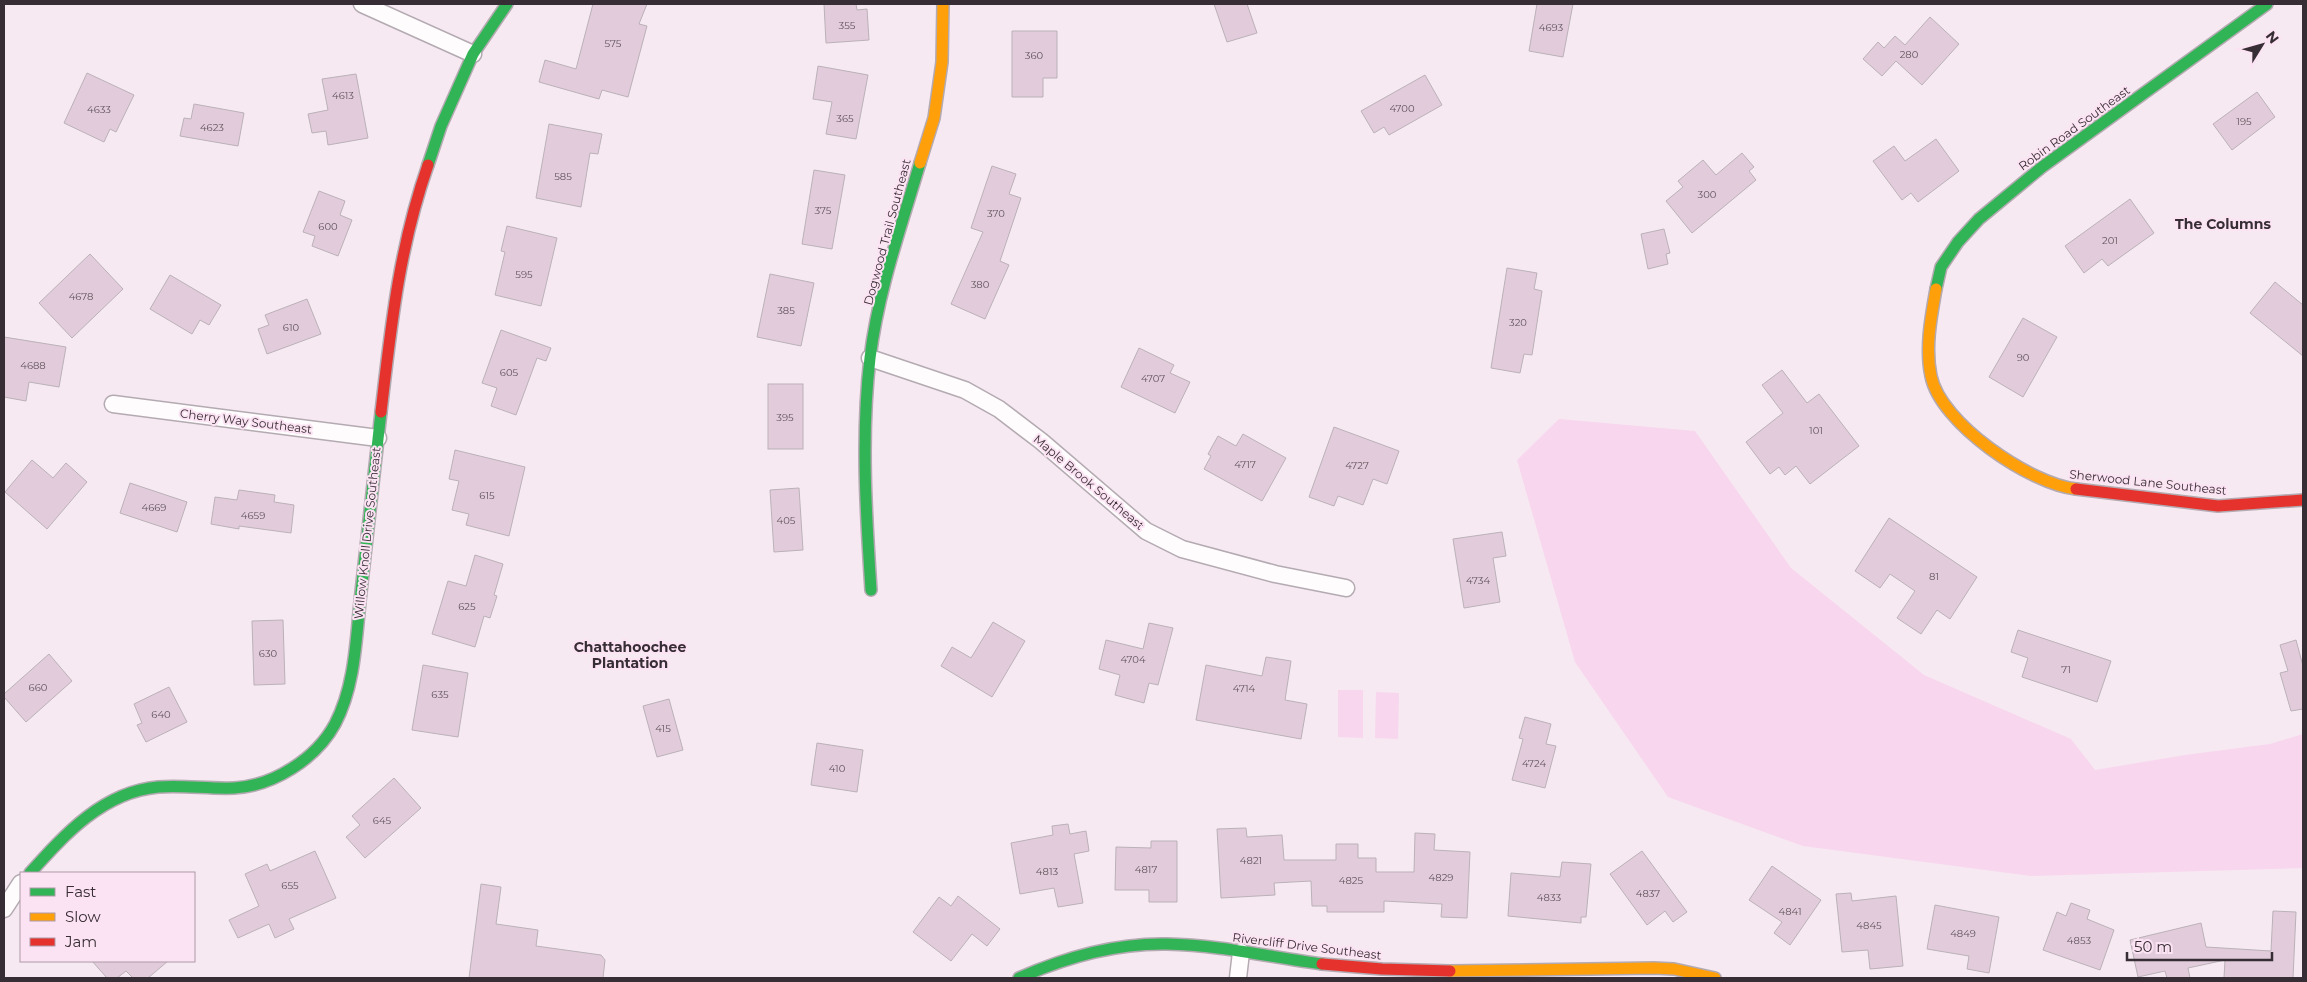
<svg xmlns="http://www.w3.org/2000/svg" width="2307" height="982" viewBox="0 0 2307 982" font-family="Montserrat,sans-serif">
  <rect width="100%" height="100%" fill="#f6e9f2"/>
  <g fill="#f8d6ee">
    <polygon points="1559,419 1695,431 1791,568 1924,675 2071,739 2095,770 2185,755 2270,744 2303,734 2303,868 2031,876 1803,846 1668,797 1575,662 1517,460"/>
    <polygon points="1338,690 1363,690 1363,738 1338,737"/>
    <polygon points="1376,692 1399,693 1398,739 1375,738"/>
  </g>
  <g fill="#e2ccdc" stroke="#bbb1b8">
    <polygon points="593,4 647,4 639,24 647,26 628,97 602,90 599,99 539,82 545,60 576,69"/>
    <polygon points="824,4 856,4 857,10 867,9 869,40 826,43"/>
    <polygon points="1214,4 1247,4 1257,33 1227,42"/>
    <polygon points="1537,4 1573,4 1563,57 1529,51"/>
    <polygon points="1930,17 1959,44 1922,85 1896,61 1882,76 1863,59 1878,42 1884,48 1895,36 1905,45"/>
    <polygon points="1012,31 1057,31 1057,78 1043,78 1043,97 1012,97"/>
    <polygon points="818,66 868,75 856,139 826,134 832,102 813,99"/>
    <polygon points="87,73 134,95 116,132 110,129 104,142 64,123"/>
    <polygon points="356,74 368,138 328,145 326,131 312,133 308,114 328,110 322,79"/>
    <polygon points="1425,75 1442,105 1389,135 1384,127 1374,133 1361,111"/>
    <polygon points="2257,92 2275,117 2232,150 2213,124"/>
    <polygon points="194,104 244,113 238,146 180,136 184,118 191,119"/>
    <polygon points="549,124 602,134 598,154 590,153 581,207 536,198"/>
    <polygon points="1936,139 1959,171 1918,202 1911,193 1902,200 1873,161 1894,146 1905,161"/>
    <polygon points="1742,153 1754,167 1749,171 1756,180 1692,233 1666,201 1683,187 1678,181 1703,160 1716,175"/>
    <polygon points="992,166 1016,174 1009,194 1021,198 1000,261 1009,265 985,319 951,304 983,232 971,228"/>
    <polygon points="814,170 845,175 832,249 802,244"/>
    <polygon points="319,191 345,201 340,215 352,220 338,256 312,246 315,236 303,232"/>
    <polygon points="2130,199 2154,233 2108,266 2102,259 2084,273 2065,246"/>
    <polygon points="507,226 557,238 541,306 495,295 505,252 501,251"/>
    <polygon points="1664,229 1670,253 1666,254 1668,264 1648,269 1641,234"/>
    <polygon points="90,254 123,289 72,338 39,303"/>
    <polygon points="1507,268 1537,273 1534,289 1542,291 1532,355 1524,354 1520,373 1491,368"/>
    <polygon points="770,274 814,283 801,346 757,337"/>
    <polygon points="170,275 221,305 209,325 200,320 192,334 150,309"/>
    <polygon points="2275,282 2303,305 2303,356 2250,313"/>
    <polygon points="307,299 321,334 267,354 258,329 269,325 265,315"/>
    <polygon points="2023,318 2057,337 2023,397 1989,377"/>
    <polygon points="501,330 551,348 546,361 537,358 516,415 491,406 497,388 482,383"/>
    <polygon points="4,337 66,347 59,387 29,382 26,401 4,397"/>
    <polygon points="1139,348 1174,365 1170,373 1190,382 1175,413 1121,387"/>
    <polygon points="1782,370 1807,403 1819,394 1859,446 1810,484 1796,466 1785,475 1779,467 1770,474 1746,442 1783,413 1762,385"/>
    <rect x="768" y="384" width="35" height="65"/>
    <polygon points="1334,427 1399,451 1387,484 1373,479 1363,505 1338,496 1334,506 1309,497"/>
    <polygon points="1243,434 1286,458 1262,501 1204,469 1211,456 1208,454 1218,436 1236,446"/>
    <polygon points="455,450 525,467 509,536 466,525 469,514 452,510 459,481 449,479"/>
    <polygon points="32,460 53,478 66,463 87,482 47,529 5,492"/>
    <polygon points="130,483 187,502 177,532 120,513"/>
    <polygon points="799,488 803,550 774,552 770,490"/>
    <polygon points="239,490 275,495 274,502 294,505 291,533 239,526 239,529 211,524 215,497 237,500"/>
    <polygon points="1889,518 1977,577 1950,619 1937,610 1921,634 1897,618 1915,591 1890,574 1880,588 1855,571"/>
    <polygon points="1502,532 1506,556 1493,558 1500,602 1464,608 1453,539"/>
    <polygon points="475,555 503,564 494,595 497,596 490,618 484,616 475,647 432,634 448,581 466,586"/>
    <polygon points="283,620 285,684 254,685 252,621"/>
    <polygon points="993,622 1025,641 992,697 941,666 952,647 971,658"/>
    <polygon points="1149,623 1173,628 1158,685 1149,683 1144,703 1115,695 1120,675 1099,669 1106,640 1143,649"/>
    <polygon points="2018,630 2111,661 2097,702 2022,677 2028,658 2011,652"/>
    <polygon points="2296,640 2303,666 2303,709 2291,711 2280,673 2288,671 2280,645"/>
    <polygon points="49,654 72,681 26,722 4,697 4,694"/>
    <polygon points="1266,657 1291,661 1285,700 1307,704 1301,739 1196,720 1206,665 1262,676"/>
    <polygon points="423,665 468,673 458,737 412,730"/>
    <polygon points="169,687 187,722 146,742 137,725 142,723 134,704"/>
    <polygon points="669,699 683,750 657,757 643,706"/>
    <polygon points="1525,717 1551,724 1546,744 1556,746 1545,788 1512,780 1523,739 1519,738"/>
    <polygon points="817,743 863,750 857,792 811,785"/>
    <polygon points="394,778 421,808 365,858 346,837 360,825 352,816"/>
    <polygon points="1068,824 1070,834 1086,831 1089,851 1074,854 1083,903 1058,907 1054,888 1020,894 1011,843 1053,835 1052,826"/>
    <polygon points="1246,828 1247,837 1282,835 1284,860 1336,860 1336,844 1358,844 1358,858 1376,858 1376,872 1414,872 1415,833 1435,834 1434,850 1470,852 1467,918 1441,917 1442,904 1384,901 1384,912 1327,912 1327,906 1312,906 1311,881 1274,883 1275,895 1221,898 1217,829"/>
    <polygon points="1151,841 1177,841 1177,902 1149,902 1149,890 1115,890 1116,847 1151,848"/>
    <polygon points="315,851 336,898 289,919 294,929 275,938 269,924 238,938 229,920 259,906 245,874 267,864 270,871"/>
    <polygon points="1642,851 1687,912 1673,922 1665,911 1647,925 1610,874"/>
    <polygon points="1562,862 1591,864 1586,917 1581,917 1581,923 1508,916 1511,873 1560,877"/>
    <polygon points="1772,866 1821,900 1790,945 1774,933 1782,922 1749,900"/>
    <polygon points="481,884 501,887 496,924 538,930 536,946 601,955 605,960 603,978 469,978"/>
    <polygon points="1851,893 1852,901 1896,896 1903,966 1870,969 1868,950 1842,952 1836,894"/>
    <polygon points="958,896 1000,929 987,946 972,934 951,961 913,932 939,897 951,906"/>
    <polygon points="2071,903 2090,910 2087,919 2114,930 2100,970 2043,950 2057,912 2066,916"/>
    <polygon points="1935,905 1999,917 1989,973 1967,969 1969,956 1927,949"/>
    <polygon points="2273,911 2296,912 2293,978 2224,978 2225,960 2188,968 2190,978 2167,978 2165,971 2138,977 2130,940 2201,923 2206,947 2271,951"/>
    <polygon points="92,961 168,961 148,978 133,978 126,971 117,978 107,978"/>
  </g>
  <g fill="none" stroke-linecap="round" stroke-linejoin="round">
    <g stroke="#b4aab1" stroke-width="19">
      <g id="street">
        <polyline points="362,4 473,54"/>
        <polyline points="870,358 965,390 999,409 1041,441 1146,531 1182,549 1275,574 1346,588"/>
        <polyline points="113,404 378,438"/>
        <polyline points="4,909 21,883"/>
        <polyline points="1238,978 1241,952"/>
      </g>
    </g>
    <g stroke="#b4aab1" stroke-width="14">
      <g id="fast">
        <polyline points="428,165 441,126 473,54 507,4"/>
        <polyline points="1936,289 1941,267 1958,242 1979,219 2042,167 2267,4"/>
        <path d="M871,590c-5,-76 -10,-156 -1,-232 8,-67 31,-131 50,-195"/>
        <path d="M30,873c35,-39 73,-81 128,-86 25,-2 50,2 76,1 39,-2 82,-29 101,-64 21,-40 21,-88 26,-132 7,-60 13,-120 20,-180"/>
        <path d="M1019,978c47,-21 96,-35 148,-34 52,1 103,13 155,20"/>
      </g>
    </g>
    <g stroke="#b4aab1" stroke-width="14">
      <g id="slow">
        <polyline points="920,163 934,118 942,62 943,4"/>
        <path d="M1936,289c-5,28 -11,59 -5,87 9,47 99,108 145,113"/>
        <polyline points="1450,971 1654,968 1674,969 1715,978"/>
      </g>
    </g>
    <g stroke="#b4aab1" stroke-width="14">
      <g id="jam">
        <path d="M381,412c10,-86 18,-164 47,-247"/>
        <polyline points="2076,489 2218,506 2303,500"/>
        <polyline points="1322,964 1382,969 1450,971"/>
      </g>
    </g>
    <use href="#street" stroke="#fefcfd" stroke-width="16"/>
    <use href="#fast" stroke="#30b455" stroke-width="11"/>
    <use href="#slow" stroke="#ff9f0a" stroke-width="11"/>
    <use href="#jam" stroke="#e5322d" stroke-width="11"/>
  </g>
  <g text-anchor="middle" dominant-baseline="central" stroke-width="4" stroke-linejoin="round" paint-order="stroke">
    <g font-size="10" fill="#62555e">
      <text x="847" y="25">355</text>
      <text x="1551" y="27">4693</text>
      <text x="613" y="43">575</text>
      <text x="1909" y="54">280</text>
      <text x="1034" y="55">360</text>
      <text x="343" y="95">4613</text>
      <text x="1402" y="108">4700</text>
      <text x="99" y="109">4633</text>
      <text x="845" y="118">365</text>
      <text x="2244" y="121">195</text>
      <text x="212" y="127">4623</text>
      <text x="563" y="176">585</text>
      <text x="1707" y="194">300</text>
      <text x="823" y="210">375</text>
      <text x="996" y="213">370</text>
      <text x="328" y="226">600</text>
      <text x="2110" y="240">201</text>
      <text x="524" y="274">595</text>
      <text x="980" y="284">380</text>
      <text x="81" y="296">4678</text>
      <text x="786" y="310">385</text>
      <text x="1518" y="322">320</text>
      <text x="291" y="327">610</text>
      <text x="2023" y="357">90</text>
      <text x="33" y="365">4688</text>
      <text x="509" y="372">605</text>
      <text x="1153" y="378">4707</text>
      <text x="785" y="417">395</text>
      <text x="1816" y="430">101</text>
      <text x="1245" y="464">4717</text>
      <text x="1357" y="465">4727</text>
      <text x="487" y="495">615</text>
      <text x="154" y="507">4669</text>
      <text x="253" y="515">4659</text>
      <text x="786" y="520">405</text>
      <text x="1934" y="576">81</text>
      <text x="1478" y="580">4734</text>
      <text x="467" y="606">625</text>
      <text x="268" y="653">630</text>
      <text x="1133" y="659">4704</text>
      <text x="2066" y="669">71</text>
      <text x="38" y="687">660</text>
      <text x="1244" y="688">4714</text>
      <text x="440" y="694">635</text>
      <text x="161" y="714">640</text>
      <text x="663" y="728">415</text>
      <text x="1534" y="763">4724</text>
      <text x="837" y="768">410</text>
      <text x="382" y="820">645</text>
      <text x="1251" y="860">4821</text>
      <text x="1146" y="869">4817</text>
      <text x="1047" y="871">4813</text>
      <text x="1441" y="877">4829</text>
      <text x="1351" y="880">4825</text>
      <text x="290" y="885">655</text>
      <text x="1648" y="893">4837</text>
      <text x="1549" y="897">4833</text>
      <text x="1790" y="911">4841</text>
      <text x="1869" y="925">4845</text>
      <text x="1963" y="933">4849</text>
      <text x="2079" y="940">4853</text>
    </g>
    <g font-size="12" fill="#372d34" stroke="#fce3f4">
      <text transform="translate(2074 128) rotate(-36)">Robin Road Southeast</text>
      <text transform="translate(887 232) rotate(-75)">Dogwood Trail Southeast</text>
      <text transform="translate(246 421) rotate(7)">Cherry Way Southeast</text>
      <text transform="translate(1089 482) rotate(40)">Maple Brook Southeast</text>
      <text transform="translate(2148 482) rotate(6)">Sherwood Lane Southeast</text>
      <text transform="translate(367 533) rotate(-84)">Willow Knoll Drive Southeast</text>
      <text transform="translate(1307 946) rotate(7)">Rivercliff Drive Southeast</text>
    </g>
    <g font-size="14" font-weight="bold" fill="#372d34" stroke="#fce3f4">
      <text x="2223" y="224">The Columns</text>
      <text x="630" y="647">Chattahoochee<tspan x="630" dy="16">Plantation</tspan></text>
    </g>
  </g>
  <rect width="2307" height="982" fill="none" stroke="#372d34" stroke-width="10"/>
  <rect x="20" y="872" width="175" height="90" fill="#fce3f4" stroke="#ad9aa7"/>
  <rect x="30" y="888" width="25" height="8" fill="#30b455" stroke="#ad9aa7"/>
  <text x="65" y="897" font-size="15" fill="#372d34">Fast</text>
  <rect x="30" y="913" width="25" height="8" fill="#ff9f0a" stroke="#ad9aa7"/>
  <text x="65" y="922" font-size="15" fill="#372d34">Slow</text>
  <rect x="30" y="938" width="25" height="8" fill="#e5322d" stroke="#ad9aa7"/>
  <text x="65" y="947" font-size="15" fill="#372d34">Jam</text>
  <g transform="translate(2262 45) rotate(53)" stroke="#fce3f4" stroke-width="4" paint-order="stroke">
  <path d="M0-4L9 19L0 12L-9 19Z" fill="#372d34"/>
  <text y="-8" font-size="14" font-weight="bold" text-anchor="middle" fill="#372d34">N</text>
  </g>
  <path d="M2127 952v8h145v-8" fill="none" stroke="#372d34" stroke-width="2.5"/>
  <text x="2134" y="952" font-size="15" fill="#372d34" stroke="#fce3f4" stroke-width="4" paint-order="stroke">50 m</text>
</svg>
